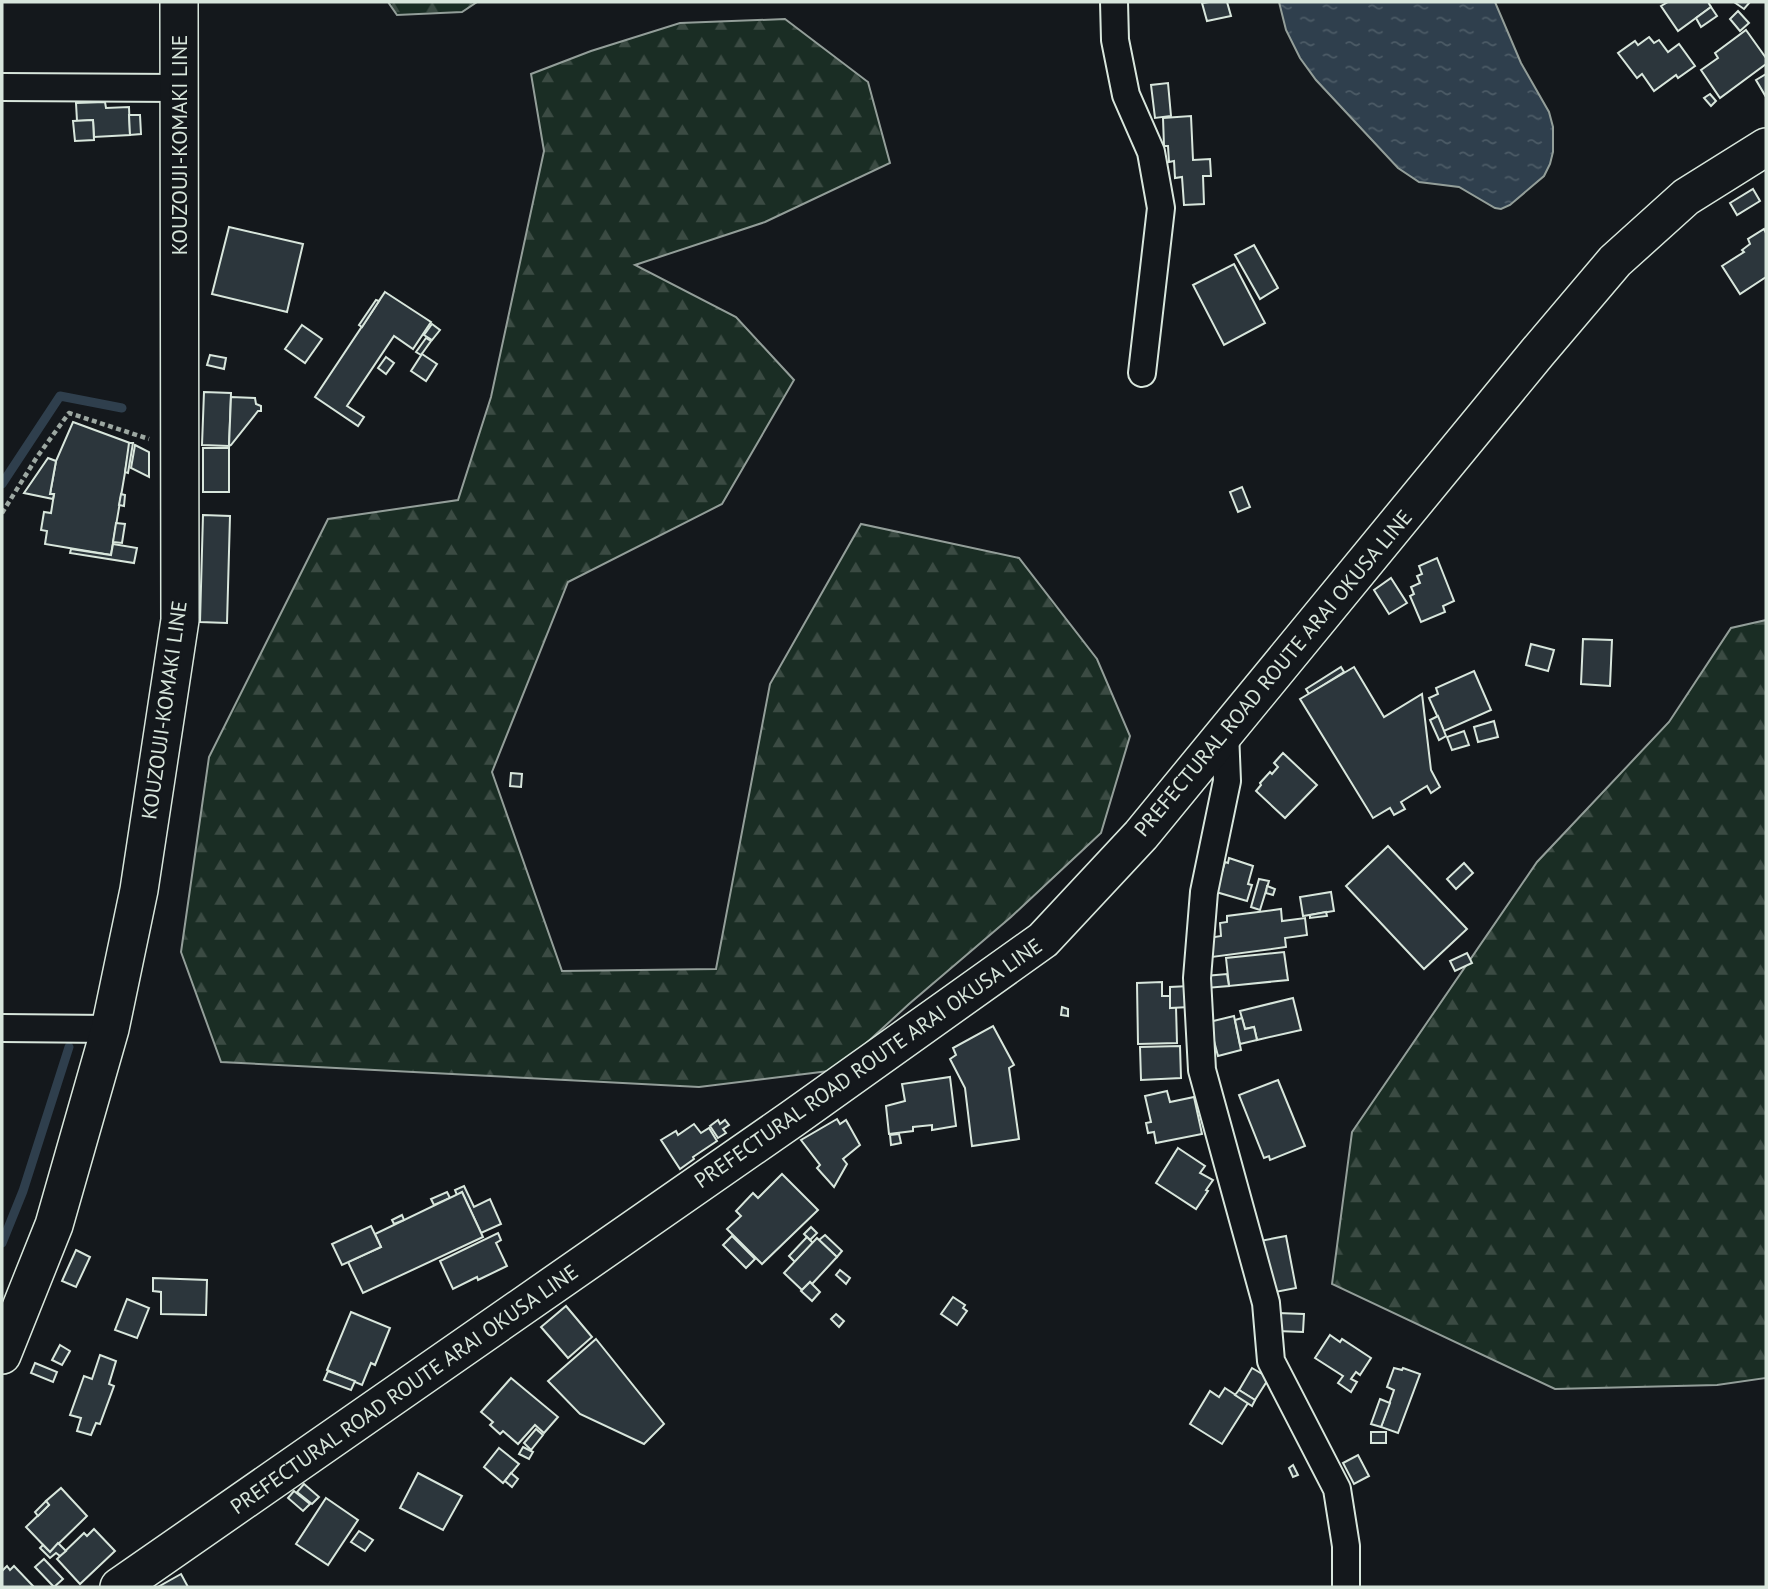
<svg xmlns="http://www.w3.org/2000/svg" width="1768" height="1589" viewBox="0 0 1768 1589" font-family="'PT Sans',sans-serif">
  <defs>
    <pattern id="forest-firs" width="22" height="20" patternUnits="userSpaceOnUse" patternTransform="scale(1.75)"><rect width="22" height="20" fill="#1a2d24"/><path d="M5 1l3.5 6h-7zM16 11l3.5 6h-7z" fill="#3b4b43"/></pattern>
    <pattern id="water-ripples" width="26" height="14" patternUnits="userSpaceOnUse" patternTransform="scale(1.75)"><rect width="26" height="14" fill="#2f3f4d"/><path d="M2 4q2-2 4 0t4 0M15 11q2-2 4 0t4 0" fill="none" stroke="#4c5b66"/></pattern>
  </defs>
  <rect width="100%" height="100%" fill="#14181c"/>
  <g fill="url(#forest-firs)" stroke="#939e99" stroke-width="2">
    <polygon points="388,2 477,2 462,12 397,15"/>
    <polygon points="785,19 868,82 890,163 765,222 635,265 736,317 794,380 722,504 568,582 492,772 562,971 716,969 770,684 861,524 1019,558 1097,659 1130,736 1101,833 1011,917 909,1004 837,1070 699,1087 221,1062 181,952 209,757 328,519 458,500 491,397 544,151 531,74 591,51 680,23"/>
    <polygon points="1766,620 1766,1378 1717,1385 1555,1389 1332,1284 1352,1132 1537,862 1669,722 1731,628"/>
  </g>
  <polygon fill="url(#water-ripples)" stroke="#939e99" stroke-width="2" points="1279,2 1495,2 1521,63 1549,112 1553,127 1553,152 1550,164 1544,176 1510,205 1501,209 1495,208 1459,187 1419,182 1398,168 1316,80 1300,58 1286,30"/>
  <g fill="none" stroke-linecap="round" stroke-linejoin="round">
    <g stroke="#2f3f4d" stroke-width="9">
      <polyline points="2,484 60,396 122,408"/>
      <polyline points="2,1243 23,1191 69,1047"/>
    </g>
  </g>
  <g fill="#2c363c" stroke="#d8e6dc" stroke-width="2">
    <polygon points="1209,2 1227,2 1231,16 1207,21 1202,3"/>
    <polygon points="1668,2 1708,2 1711,7 1678,31 1661,6"/>
    <polygon points="1734,2 1750,2 1744,9"/>
    <polygon points="1711,7 1717,16 1701,27 1696,18"/>
    <polygon points="1738,11 1749,23 1740,31 1730,19"/>
    <polygon points="1746,30 1766,58 1766,64 1720,98 1701,70 1718,58 1715,53"/>
    <polygon points="1649,37 1654,43 1659,40 1668,52 1679,44 1695,66 1678,78 1676,75 1654,91 1642,74 1637,78 1618,53 1635,41 1638,45"/>
    <polygon points="1766,74 1766,97 1756,80"/>
    <polygon points="1168,83 1171,116 1155,118 1151,85"/>
    <polygon points="1710,94 1716,101 1711,106 1704,98"/>
    <polygon points="105,102 106,108 129,107 130,135 94,137 93,120 77,121 76,103"/>
    <polygon points="129,115 140,115 141,134 130,135"/>
    <polygon points="1191,116 1193,160 1210,159 1211,176 1203,176 1204,204 1184,205 1182,177 1175,178 1174,161 1169,162 1168,146 1164,146 1163,118"/>
    <polygon points="93,120 94,140 75,141 73,121"/>
    <polygon points="1753,189 1760,201 1737,215 1730,203"/>
    <polygon points="229,227 303,244 287,312 212,294"/>
    <polygon points="1764,229 1766,233 1766,277 1740,294 1722,266 1744,252 1742,250 1750,244 1748,239"/>
    <polygon points="1254,245 1278,288 1260,299 1235,255"/>
    <polygon points="1234,264 1265,323 1224,345 1193,285"/>
    <polygon points="385,292 431,322 413,349 394,336 347,406 364,417 358,426 315,397"/>
    <polygon points="376,300 379,301 362,327 359,325"/>
    <polygon points="432,324 440,330 432,340 424,335"/>
    <polygon points="302,325 322,339 305,363 285,349"/>
    <polygon points="426,338 431,341 421,355 416,352"/>
    <polygon points="422,354 437,364 426,381 411,371"/>
    <polygon points="210,355 226,358 224,369 207,365"/>
    <polygon points="386,357 394,363 386,374 378,368"/>
    <polygon points="204,392 231,393 229,446 202,445"/>
    <polygon points="231,397 255,398 256,404 261,406 261,411 258,411 231,445 229,446"/>
    <polygon points="73,422 130,443 111,555 45,544 47,531 41,530 44,512 51,513 54,494 50,494 56,461"/>
    <polygon points="129,443 133,443 128,473 125,472"/>
    <polygon points="135,445 149,452 149,477 131,468"/>
    <rect x="203" y="448" width="26" height="44"/>
    <polygon points="48,458 56,461 50,494 54,494 53,499 24,493"/>
    <polygon points="1242,487 1250,507 1238,512 1230,492"/>
    <polygon points="121,494 125,495 124,506 119,505"/>
    <polygon points="203,515 230,516 227,623 200,622"/>
    <polygon points="116,523 125,524 122,543 113,542"/>
    <polygon points="113,544 137,548 134,563 70,553 71,549 111,555"/>
    <polygon points="1437,558 1454,601 1443,606 1445,612 1421,622 1410,596 1414,594 1411,587 1420,583 1417,576 1422,574 1419,566"/>
    <polygon points="1391,578 1407,603 1389,614 1374,590"/>
    <polygon points="1583,639 1612,640 1610,686 1581,684"/>
    <polygon points="1531,644 1554,650 1548,671 1526,665"/>
    <polygon points="1341,667 1344,672 1309,694 1306,689"/>
    <polygon points="1354,667 1384,717 1422,694 1431,770 1440,787 1431,793 1427,786 1401,802 1405,809 1394,815 1390,808 1373,818 1300,699"/>
    <polygon points="1474,671 1491,710 1444,731 1429,698 1438,694 1436,688"/>
    <polygon points="1438,716 1446,736 1439,740 1430,720"/>
    <polygon points="1494,721 1498,737 1478,742 1474,727"/>
    <polygon points="1464,731 1469,745 1452,750 1447,737"/>
    <polygon points="1283,753 1317,785 1285,818 1256,791 1261,785 1260,783 1270,772 1272,774 1278,767 1274,763"/>
    <polygon points="511,773 522,774 521,787 510,786"/>
    <polygon points="1388,846 1467,929 1424,969 1346,886"/>
    <polygon points="1229,858 1253,866 1248,884 1252,885 1247,901 1216,892 1225,862 1228,863"/>
    <polygon points="1464,863 1473,873 1456,889 1447,879"/>
    <polygon points="1259,879 1269,881 1260,910 1251,907"/>
    <polygon points="1267,886 1275,889 1273,895 1266,893"/>
    <polygon points="1331,892 1334,911 1303,916 1300,897"/>
    <polygon points="1281,909 1282,921 1305,918 1307,935 1285,938 1286,947 1212,957 1209,938 1221,936 1220,923 1227,922 1227,916"/>
    <polygon points="1326,912 1327,916 1310,918 1310,915"/>
    <polygon points="1284,952 1288,980 1229,986 1226,958"/>
    <polygon points="1467,953 1472,963 1455,971 1450,961"/>
    <polygon points="1227,974 1229,986 1206,988 1205,976"/>
    <polygon points="1162,982 1162,996 1170,996 1170,1008 1176,1007 1177,1043 1138,1044 1137,983"/>
    <polygon points="1189,986 1190,1007 1170,1008 1170,987"/>
    <polygon points="1293,998 1301,1030 1257,1040 1254,1027 1245,1029 1240,1011"/>
    <polygon points="1062,1007 1068,1009 1068,1016 1061,1015"/>
    <polygon points="1234,1016 1241,1050 1218,1056 1209,1022"/>
    <polygon points="1242,1018 1245,1029 1254,1027 1257,1040 1240,1044 1235,1020"/>
    <polygon points="993,1026 1014,1065 1009,1068 1019,1139 972,1146 965,1088 950,1059 956,1055 953,1048"/>
    <polygon points="1180,1046 1181,1078 1141,1080 1140,1047"/>
    <polygon points="950,1077 956,1126 932,1130 932,1125 913,1127 913,1131 889,1134 886,1106 905,1101 902,1084"/>
    <polygon points="1278,1080 1305,1146 1270,1160 1269,1156 1264,1158 1239,1095"/>
    <polygon points="1167,1091 1170,1102 1194,1097 1202,1134 1156,1143 1154,1132 1148,1133 1146,1123 1151,1122 1145,1096"/>
    <polygon points="837,1119 840,1124 846,1120 860,1145 843,1159 847,1164 834,1187 817,1168 820,1165 801,1140"/>
    <polygon points="718,1120 720,1124 725,1120 729,1125 723,1129 726,1133 718,1138 710,1126"/>
    <polygon points="694,1124 701,1133 709,1128 717,1141 693,1157 694,1159 680,1169 661,1140 676,1131 678,1135"/>
    <polygon points="899,1134 901,1143 891,1145 890,1135"/>
    <polygon points="1178,1148 1205,1166 1200,1173 1213,1180 1206,1190 1208,1191 1196,1209 1156,1183"/>
    <polygon points="782,1174 818,1210 762,1264 727,1229 741,1216 736,1211 753,1193 758,1198"/>
    <polygon points="464,1186 474,1207 490,1199 501,1224 481,1233 462,1192 457,1195 455,1190"/>
    <polygon points="447,1192 450,1198 434,1205 431,1199"/>
    <polygon points="462,1192 483,1237 363,1293 348,1262 381,1247 375,1234"/>
    <polygon points="402,1215 404,1220 394,1224 392,1220"/>
    <polygon points="371,1226 381,1247 342,1265 332,1244"/>
    <polygon points="811,1227 817,1233 810,1240 804,1234"/>
    <polygon points="498,1233 501,1240 496,1243 507,1266 478,1280 477,1277 453,1289 440,1261"/>
    <polygon points="825,1235 842,1251 837,1257 819,1240"/>
    <polygon points="732,1236 755,1259 746,1268 723,1245"/>
    <polygon points="1286,1236 1296,1288 1270,1293 1260,1241"/>
    <polygon points="807,1237 813,1243 795,1262 789,1256"/>
    <polygon points="817,1238 837,1257 812,1284 810,1282 802,1290 784,1273"/>
    <polygon points="76,1250 90,1257 76,1287 62,1281"/>
    <polygon points="840,1270 850,1278 846,1284 836,1275"/>
    <polygon points="153,1278 207,1280 206,1315 161,1314 161,1292 153,1291"/>
    <polygon points="810,1282 820,1292 812,1301 801,1291"/>
    <polygon points="953,1297 965,1305 963,1308 967,1311 957,1325 941,1314"/>
    <polygon points="127,1299 149,1308 137,1338 115,1330"/>
    <polygon points="566,1306 592,1337 568,1358 541,1327"/>
    <polygon points="351,1312 390,1328 375,1365 371,1363 362,1385 327,1370"/>
    <polygon points="1278,1313 1304,1314 1303,1332 1277,1331"/>
    <polygon points="836,1314 844,1321 839,1327 831,1319"/>
    <polygon points="1330,1335 1340,1342 1342,1339 1371,1358 1360,1375 1356,1372 1351,1379 1357,1382 1351,1392 1338,1383 1343,1376 1315,1358"/>
    <polygon points="596,1339 664,1424 644,1444 580,1414 548,1381"/>
    <polygon points="60,1345 70,1351 62,1365 52,1360"/>
    <polygon points="100,1355 116,1361 109,1384 114,1386 100,1424 96,1423 91,1435 77,1431 81,1418 70,1415 84,1376 92,1379"/>
    <polygon points="35,1363 57,1372 53,1382 31,1373"/>
    <polygon points="1252,1368 1269,1378 1255,1400 1239,1390"/>
    <polygon points="1394,1368 1402,1370 1403,1368 1420,1374 1398,1433 1381,1427 1394,1390 1387,1387"/>
    <polygon points="328,1371 355,1381 351,1390 324,1380"/>
    <polygon points="511,1378 558,1417 544,1433 535,1425 518,1444 503,1431 500,1434 490,1425 493,1422 481,1412"/>
    <polygon points="1225,1388 1248,1403 1222,1444 1190,1424 1210,1391 1219,1397"/>
    <polygon points="1239,1390 1255,1400 1252,1406 1235,1395"/>
    <polygon points="1380,1399 1390,1403 1381,1427 1371,1424"/>
    <polygon points="536,1429 543,1435 531,1450 524,1443"/>
    <rect x="1371" y="1432" width="15" height="11"/>
    <polygon points="523,1447 533,1452 529,1459 519,1454"/>
    <polygon points="499,1448 519,1464 503,1483 484,1467"/>
    <polygon points="1358,1455 1369,1476 1354,1484 1343,1463"/>
    <polygon points="1293,1465 1298,1475 1293,1477 1289,1468"/>
    <polygon points="418,1473 462,1496 443,1530 400,1508"/>
    <polygon points="511,1473 518,1479 512,1487 505,1481"/>
    <polygon points="304,1484 319,1497 312,1504 297,1492"/>
    <polygon points="61,1488 87,1516 50,1552 26,1527 49,1505 46,1501"/>
    <polygon points="294,1491 310,1504 303,1511 288,1498"/>
    <polygon points="326,1498 358,1520 328,1565 296,1544"/>
    <polygon points="46,1501 49,1505 38,1516 35,1512"/>
    <polygon points="94,1529 115,1551 80,1584 57,1559 84,1533 87,1536"/>
    <polygon points="359,1531 373,1540 365,1551 351,1542"/>
    <polygon points="58,1543 66,1551 60,1556 56,1553 50,1558 40,1548 43,1545 50,1552"/>
    <polygon points="44,1559 63,1579 54,1587 35,1567"/>
    <polygon points="7,1566 10,1570 14,1566 34,1587 2,1587 2,1571"/>
    <polygon points="181,1574 188,1587 158,1587"/>
  </g>
  <g fill="none" stroke-linecap="round" stroke-linejoin="round">
    <g stroke="#d8e6dc" stroke-width="30">
      <g id="street">
        <polyline points="1114,2 1115,40 1126,95 1151,152 1161,208 1142,373"/>
        <polyline points="2,87 179,88"/>
        <polyline points="1225,732 1227,781 1204,892 1197,978 1202,1070 1266,1303 1271,1361 1337,1489 1346,1546 1346,1587"/>
        <polyline points="2,1028 110,1029"/>
      </g>
    </g>
    <g stroke="#d8e6dc" stroke-width="40">
      <g id="secondary">
        <polyline points="2,1355 54,1225 110,1029 139,890 180,620 179,2"/>
        <polyline points="119,1587 792,1119 1043,940 1141,835 1537,353 1615,261 1686,197 1766,147"/>
      </g>
    </g>
    <polyline stroke="#9da8a2" stroke-width="4.5" stroke-dasharray="5 3.5" stroke-linecap="butt" points="2,513 37,457 69,413 149,439"/>
    <use href="#street" stroke="#14181c" stroke-width="26"/>
    <use href="#secondary" stroke="#14181c" stroke-width="37"/>
  </g>
  <g text-anchor="middle" dominant-baseline="central" stroke-width="5" stroke-linejoin="round" paint-order="stroke">
    <g font-size="21" fill="#d8e6dc" stroke="#14181c">
      <text transform="translate(179 145) rotate(-90)">KOUZOUJI-KOMAKI LINE</text>
      <text transform="translate(1273 673) rotate(-50)">PREFECTURAL ROAD ROUTE ARAI OKUSA LINE</text>
      <text transform="translate(164 710) rotate(-82)">KOUZOUJI-KOMAKI LINE</text>
      <text transform="translate(868 1063) rotate(-35)">PREFECTURAL ROAD ROUTE ARAI OKUSA LINE</text>
      <text transform="translate(404 1389) rotate(-35)">PREFECTURAL ROAD ROUTE ARAI OKUSA LINE</text>
    </g>
  </g>
  <rect width="1768" height="1589" fill="none" stroke="#d8e6dc" stroke-width="7"/>
</svg>
